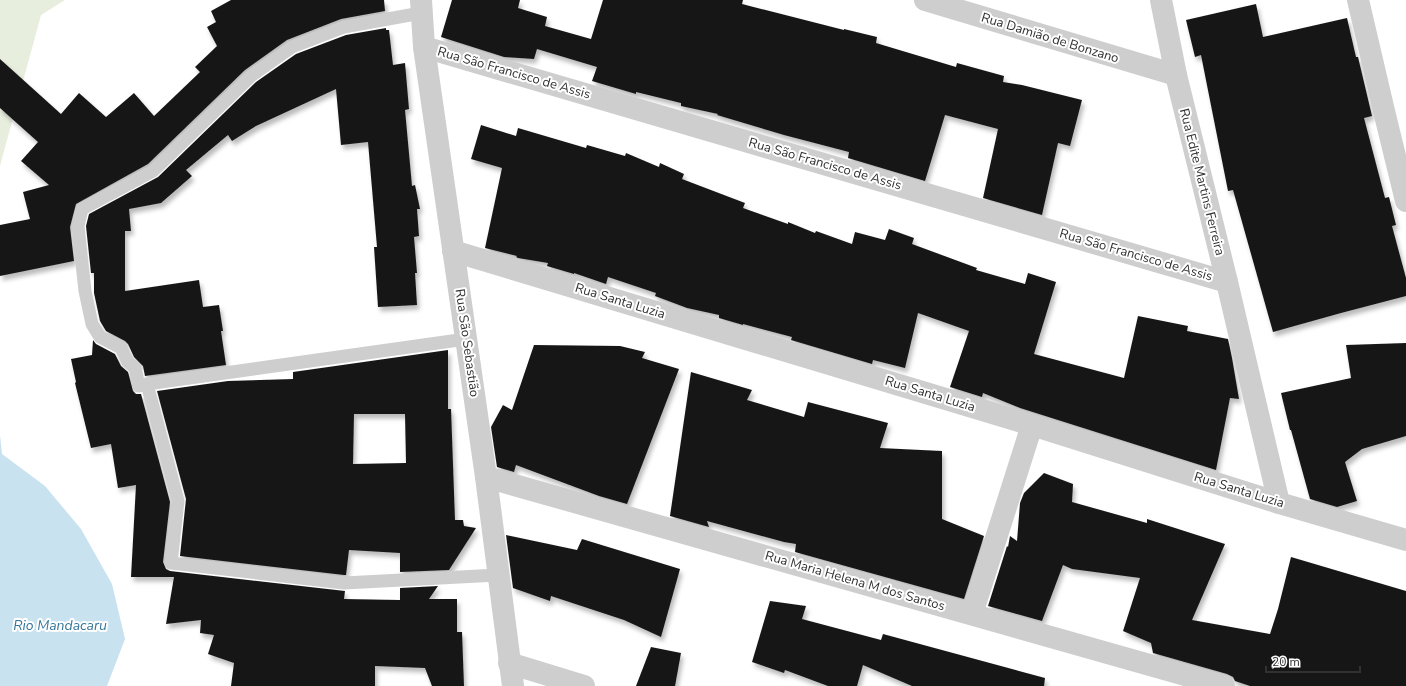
<svg xmlns="http://www.w3.org/2000/svg" width="1406" height="686" viewBox="0 0 1406 686" font-family="'Nunito Sans',sans-serif">
  <defs>
    <filter id="shadow"><feDropShadow dx="2.5" dy="4.5" stdDeviation="2" flood-color="#0004"/></filter>
  </defs>
  <rect width="100%" height="100%" fill="#fff"/>
  <polygon fill="#e7eede" points="0,0 65,0 41,15 0,166"/>
  <polygon fill="#c9e2ef" points="0,435 2,454 45,486 81,529 112,584 125,639 107,686 0,686"/>
  <g fill="#181818" fill-rule="evenodd" filter="url(#shadow)">
    <polygon points="231,0 384,0 385,11 341,19 287,40 245,70 148,164 76,204 70,227 74,261 0,276 0,225 30,219 23,192 49,185 21,161 38,142 0,108 0,59 61,114 79,93 106,117 134,93 154,116 200,72 195,67 217,46 207,27 216,22 211,11"/>
    <polygon points="452,0 520,0 518,8 547,17 545,26 591,39 603,0 743,0 742,4 844,30 844,29 877,37 876,43 956,67 957,63 1004,76 1003,82 1022,85 1082,100 1070,146 1058,143 1042,215 983,198 998,129 945,115 925,181 848,158 849,152 784,135 717,115 718,114 681,106 681,103 636,92 636,94 592,81 597,67 537,49 534,59 504,57 441,37"/>
    <polygon points="1256,4 1263,37 1347,18 1356,57 1358,57 1372,116 1364,118 1385,198 1389,197 1396,225 1392,226 1406,278 1406,296 1341,313 1273,332 1233,190 1228,191 1201,55 1195,57 1186,20"/>
    <polygon points="386,28 386,30 389,30 393,65 405,63 409,109 405,110 412,186 415,185 420,209 417,209 419,236 414,237 417,273 415,273 417,305 378,307 374,247 377,247 368,142 341,145 336,89 256,126 232,141 228,135 186,170 192,176 161,203 129,209 131,231 125,231 125,291 199,280 203,307 219,305 223,331 221,331 226,365 145,376 143,366 134,357 128,344 125,341 106,331 100,321 94,293 94,273 91,273 86,226 89,214 158,177 256,82 296,54 346,35"/>
    <polygon points="481,125 516,136 518,128 586,148 587,145 625,156 626,153 659,167 660,163 684,174 682,179 745,203 743,208 788,224 788,222 815,233 816,231 852,244 855,232 885,240 889,229 914,238 912,244 977,268 976,270 1025,284 1028,273 1056,282 1034,354 1124,378 1138,316 1188,326 1187,331 1228,339 1232,358 1239,399 1230,398 1216,470 1020,408 983,393 982,397 950,387 969,331 918,313 905,368 873,360 872,364 791,340 792,337 743,324 743,325 719,318 719,315 687,308 655,296 656,293 608,277 606,284 574,273 574,274 547,266 548,263 518,258 516,257 517,256 485,248 502,168 471,159"/>
    <polygon points="93,340 96,344 115,354 121,366 128,372 133,391 136,394 141,394 170,502 163,562 166,569 170,571 345,591 344,599 400,600 400,588 438,586 429,599 457,599 457,632 462,632 464,686 432,686 425,668 375,666 375,686 231,686 234,663 208,654 214,635 200,633 201,620 166,624 174,577 131,577 136,485 118,488 111,444 91,448 75,383 76,382 71,359 92,355"/>
    <polygon points="1406,343 1406,436 1362,449 1345,462 1357,501 1337,507 1310,499 1291,430 1290,430 1281,393 1351,378 1346,345"/>
    <polygon points="534,345 620,346 645,352 642,358 679,369 627,504 599,496 516,465 514,472 497,467 491,427 503,405 512,410"/>
    <path d="M448,350v59h3l4,111h8l1,6 12,2 -27,42 -49,2v-19l-51,-3 -3,25h-2l-164,-19 6,-57 -29,-108 71,-10 65,-2v-7zM354,414h51l1,49 -53,1z"/>
    <polygon points="691,372 752,390 747,400 804,417 808,402 888,423 880,448 942,451 942,519 984,536 964,599 795,552 796,544 784,542 707,521 709,527 670,516"/>
    <polygon points="1044,473 1073,484 1072,502 1147,523 1147,519 1225,544 1192,620 1270,634 1278,609 1291,557 1406,591 1406,686 1250,686 1235,681 1233,677 1227,674 1153,653 1151,643 1123,631 1140,578 1072,569 1063,565 1042,621 988,606 1007,546 1008,547 1010,536 1017,541 1020,503 1024,493"/>
    <polygon points="506,535 577,550 582,539 680,569 661,637 624,620 551,596 550,601 513,588"/>
    <polygon points="770,601 806,606 802,619 881,640 883,634 1045,678 1044,686 912,686 863,665 857,686 828,686 785,670 784,673 752,662"/>
    <polygon points="651,647 681,653 675,686 636,686"/>
  </g>
  <g fill="none" stroke-linecap="round" stroke-linejoin="round">
    <g stroke="#cecece" stroke-width="13">
      <polyline points="421,13 344,27 292,47 251,76 153,171 82,209 78,226 85,291 92,324 100,337 121,348 128,362 135,368 139,386 147,384 178,501 171,563 344,583 498,575"/>
      <polyline points="147,384 466,339"/>
    </g>
    <g stroke="#cecece" stroke-width="22">
      <polyline points="421,0 424,47 486,477 513,686"/>
      <polyline points="925,0 1176,75"/>
      <polyline points="1161,0 1176,75 1227,282 1279,503"/>
      <polyline points="1358,0 1384,111 1406,201"/>
      <polyline points="424,47 1227,282"/>
      <polyline points="453,251 1032,425 1279,503 1406,540"/>
      <polyline points="486,477 1224,686"/>
      <polyline points="972,614 1032,425"/>
      <polyline points="509,663 584,686"/>
    </g>
  </g>
  <g text-anchor="middle" dominant-baseline="central" stroke-width="4" stroke-linejoin="round" paint-order="stroke">
    <g font-size="13" fill="#313131" stroke="#fff">
      <text transform="translate(1050 38) rotate(17)">Rua Damião de Bonzano</text>
      <text transform="translate(514 73) rotate(16)">Rua São Francisco de Assis</text>
      <text transform="translate(825 164) rotate(16)">Rua São Francisco de Assis</text>
      <text transform="translate(1202 182) rotate(76)">Rua Edite Martins Ferreira</text>
      <text transform="translate(1136 255) rotate(16)">Rua São Francisco de Assis</text>
      <text transform="translate(620 301) rotate(17)">Rua Santa Luzia</text>
      <text transform="translate(467 343) rotate(82)">Rua São Sebastião</text>
      <text transform="translate(930 394) rotate(17)">Rua Santa Luzia</text>
      <text transform="translate(1239 490) rotate(17)">Rua Santa Luzia</text>
      <text transform="translate(855 581) rotate(16)">Rua Maria Helena M dos Santos</text>
    </g>
    <g font-size="14" font-style="italic" fill="#37779b" stroke="#fff">
      <text x="60" y="625">Rio Mandacaru</text>
    </g>
  </g>
  <path d="M1266 666v6h94v-6" fill="none" stroke="#313131" stroke-width="2"/>
  <text x="1272" y="666" font-size="12" fill="#313131" stroke="#ffffff" stroke-width="3" paint-order="stroke">20 m</text>
</svg>
